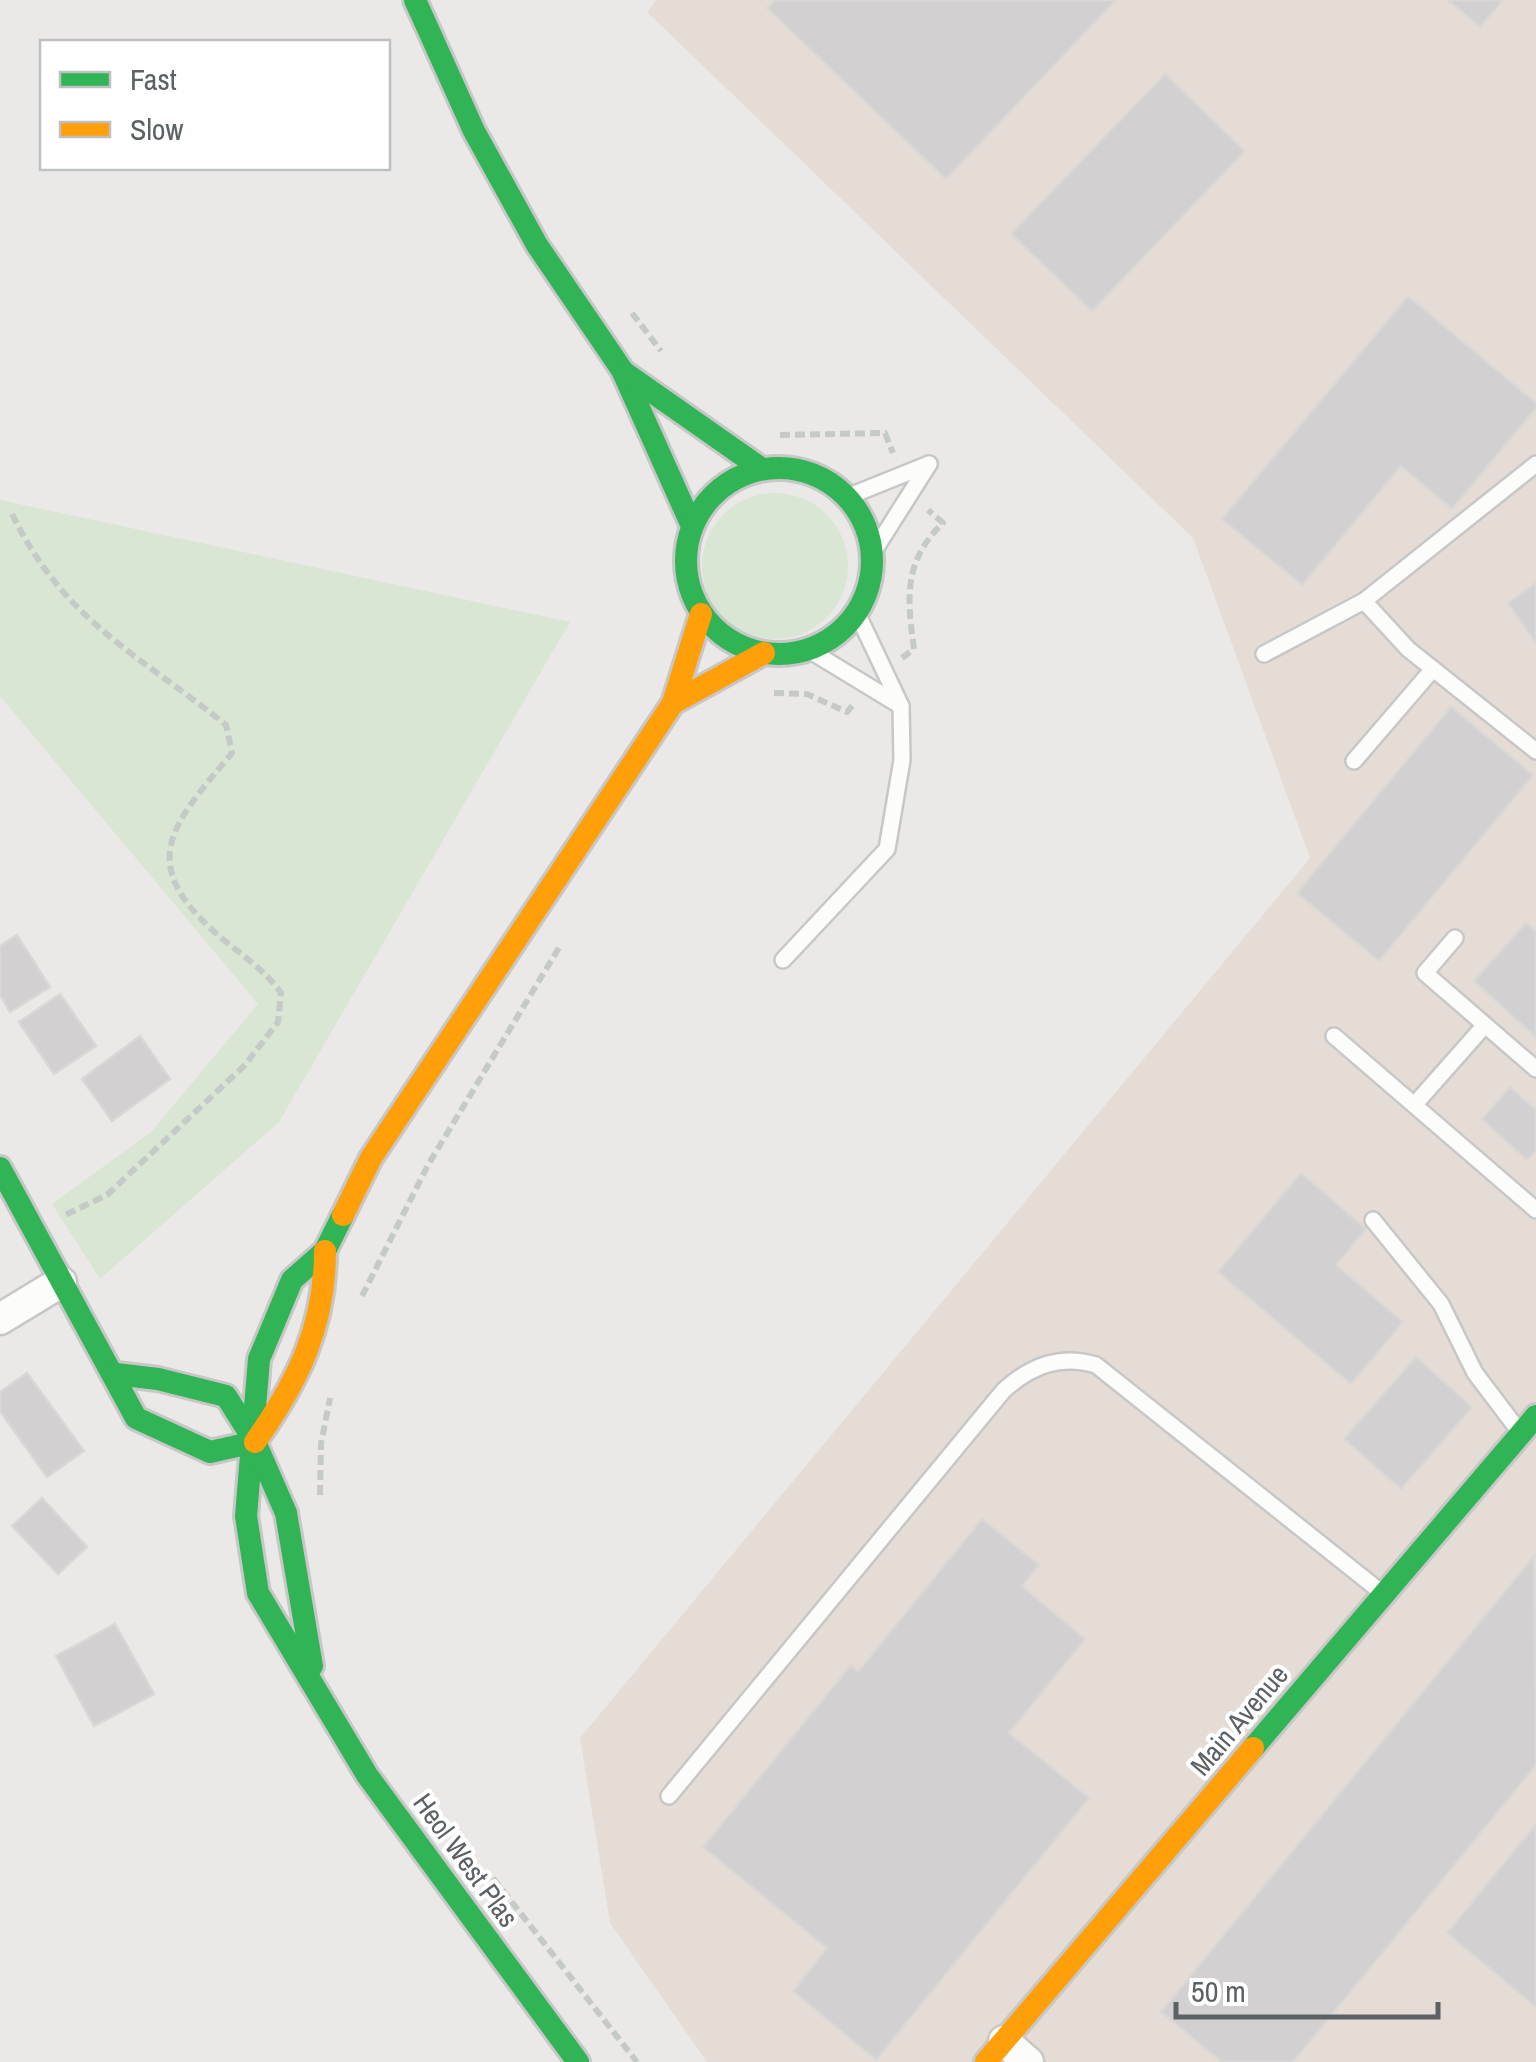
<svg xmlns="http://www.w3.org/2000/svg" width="1536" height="2062" viewBox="0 0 1536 2062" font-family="'Archivo Narrow',sans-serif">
  <rect width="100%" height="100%" fill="#ebe9e7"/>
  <polygon fill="#e5ddd5" points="656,0 1536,0 1536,2062 707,2062 610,1923 580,1738 1310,858 1193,538 647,12"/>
  <g fill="#d9e6d3">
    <circle cx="775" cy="566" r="73"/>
    <polygon points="0,500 570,622 279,1122 100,1279 52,1204 151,1132 258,1004 0,696"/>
  </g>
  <g fill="#d2d0d0" stroke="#dad8d6" stroke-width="2.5">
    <polygon points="775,0 1116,0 946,179 767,8"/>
    <polygon points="1448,0 1503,0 1480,27"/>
    <polygon points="1165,74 1245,151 1092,311 1011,234"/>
    <polygon points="1408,296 1536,403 1536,408 1452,509 1401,466 1302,585 1222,519"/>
    <polygon points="1536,583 1536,643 1508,603"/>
    <polygon points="1451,707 1533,775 1379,961 1297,893"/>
    <polygon points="1526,923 1536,931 1536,1037 1474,981"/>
    <polygon points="17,935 50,987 10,1012 0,995 0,946"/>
    <polygon points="60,994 96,1046 54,1074 19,1022"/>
    <polygon points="140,1036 170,1079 112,1121 82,1079"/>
    <polygon points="1510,1087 1536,1110 1536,1150 1527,1160 1482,1119"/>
    <polygon points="1301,1173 1366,1229 1336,1265 1403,1322 1351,1384 1218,1272"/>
    <polygon points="1416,1357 1472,1407 1401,1489 1344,1439"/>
    <polygon points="27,1373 84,1451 47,1477 0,1411 0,1392"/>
    <polygon points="42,1498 87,1547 58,1574 12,1526"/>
    <polygon points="982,1519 1039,1565 1022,1586 1085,1639 1009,1733 1089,1798 876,2060 793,1991 827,1948 703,1847 851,1665 858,1672"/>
    <polygon points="1534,1556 1536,1765 1293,2062 1222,2062 1161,2012"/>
    <polygon points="115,1624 154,1694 94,1726 56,1656"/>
    <polygon points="1536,1824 1536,2007 1447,1933"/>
  </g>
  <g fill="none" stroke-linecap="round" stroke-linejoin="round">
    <g stroke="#c8c7c7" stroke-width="20">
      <g id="lane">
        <polyline points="1536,464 1364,601 1408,649 1536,751"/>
        <polyline points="847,497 929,464"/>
        <polyline points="872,554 929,464"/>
        <polyline points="809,650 901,706"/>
        <polyline points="1264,654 1364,601"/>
        <polyline points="1354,761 1433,669"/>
        <polyline points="1455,938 1425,973 1536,1069"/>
        <polyline points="783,960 887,849 902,760 901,706 857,613"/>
        <polyline points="1334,1036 1536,1210"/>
        <polyline points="1416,1103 1485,1025"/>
        <polyline points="1373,1220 1441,1304 1475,1373 1519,1431"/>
        <path d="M669,1796l335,-406c27,-24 56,-36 92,-25l285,227"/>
      </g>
    </g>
    <g stroke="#c8c7c7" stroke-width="35">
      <g id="street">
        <polyline points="0,1319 61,1282"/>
        <polyline points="1004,2041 1028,2062"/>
      </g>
    </g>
    <g stroke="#c7c7c7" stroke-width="28">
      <g id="fast">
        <polyline points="415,0 474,131 537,245 622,370 692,526"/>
        <polyline points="625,373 762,469"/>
        <circle cx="779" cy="561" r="93"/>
        <polyline points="0,1168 136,1418 210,1452 255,1442"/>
        <polyline points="343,1215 325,1251 292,1280 259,1359 246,1516 258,1593 367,1775 578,2062"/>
        <polyline points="116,1374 158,1379 226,1396 255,1442 286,1513 312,1666"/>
        <polyline points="1253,1748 1536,1416"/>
      </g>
    </g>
    <g stroke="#c7c7c7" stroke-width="28">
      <g id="slow">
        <polyline points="673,703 764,653"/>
        <polyline points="343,1215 371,1158 673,703 701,614"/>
        <path d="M255,1442c43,-61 70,-115 70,-191"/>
        <polyline points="986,2062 1253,1748"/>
      </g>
    </g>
    <g stroke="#c5cac7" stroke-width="6" stroke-dasharray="10 5" stroke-linecap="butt">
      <polyline points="632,313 661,351"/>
      <polyline points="780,435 885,433 893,453"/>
      <path d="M12,514c52,107 126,140 214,211l6,28c-59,71 -98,109 -14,182 22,19 46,34 63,58l-3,29 -33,43 -138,130 -44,21"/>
      <path d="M902,658l12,-9c-7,-50 -11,-88 29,-126l-15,-13"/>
      <polyline points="774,693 807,694 847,712 853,705"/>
      <polyline points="362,1296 428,1165 560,946"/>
      <polyline points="320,1495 321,1444 330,1398"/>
      <polyline points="493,1878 637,2062"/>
    </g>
    <use href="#lane" stroke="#fcfcfb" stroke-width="15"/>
    <use href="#street" stroke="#fcfcfb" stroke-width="30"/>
    <use href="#fast" stroke="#30b455" stroke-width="22"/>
    <use href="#slow" stroke="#ff9f0a" stroke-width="22"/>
  </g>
  <g text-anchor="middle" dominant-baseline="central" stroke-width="8" stroke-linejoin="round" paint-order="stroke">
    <g font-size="28" fill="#5c6164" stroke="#fff">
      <text transform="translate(1239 1720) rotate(-50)">Main Avenue</text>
      <text transform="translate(466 1860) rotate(54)">Heol West Plas</text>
    </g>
  </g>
  <rect x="40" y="40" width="350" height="130" fill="#ffffff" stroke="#bec0c1" stroke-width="2.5"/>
  <rect x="60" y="72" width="50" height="15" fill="#30b455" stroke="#bec0c1" stroke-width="2.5"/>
  <text x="130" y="90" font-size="30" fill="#5c6164">Fast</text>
  <rect x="60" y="122" width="50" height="15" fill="#ff9f0a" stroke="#bec0c1" stroke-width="2.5"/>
  <text x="130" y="140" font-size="30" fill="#5c6164">Slow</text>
  <path d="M1176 2002v15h262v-15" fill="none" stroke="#5c6164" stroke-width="5"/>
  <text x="1191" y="2002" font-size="30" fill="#5c6164" stroke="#ffffff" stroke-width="8" paint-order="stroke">50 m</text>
</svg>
